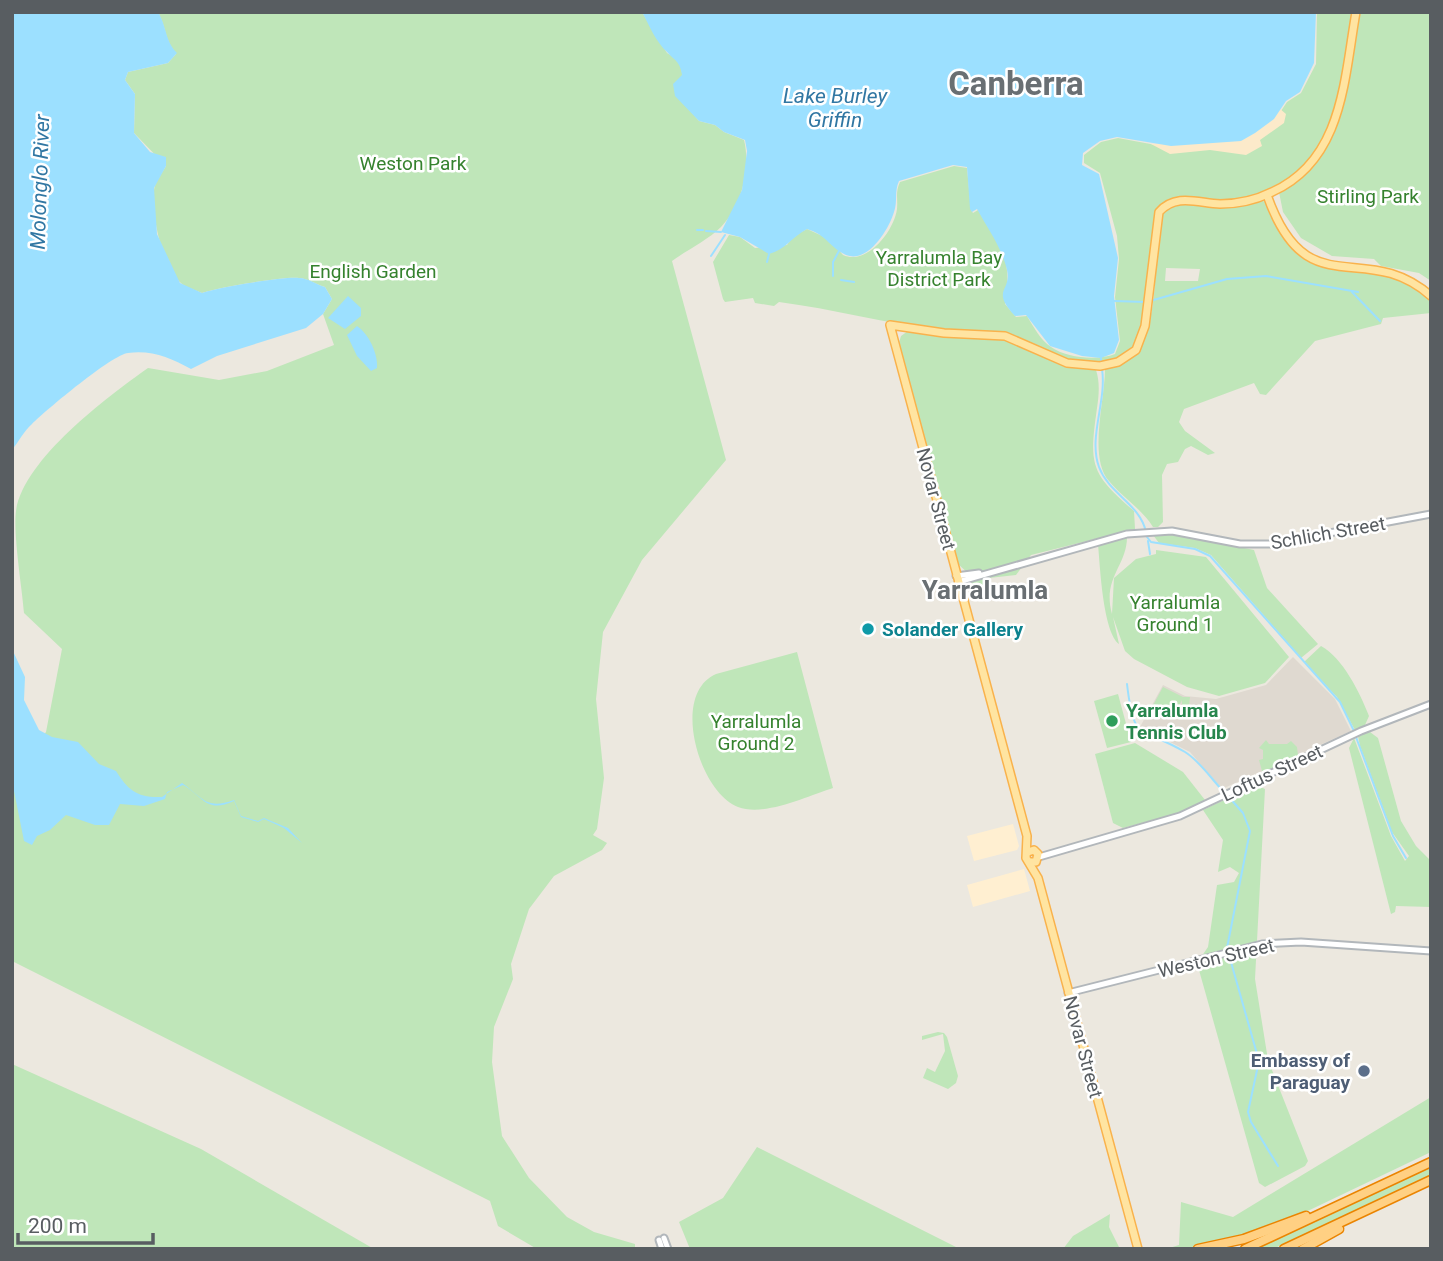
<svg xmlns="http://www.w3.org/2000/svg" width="1443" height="1261" viewBox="0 0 1443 1261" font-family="Roboto,sans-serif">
  <rect width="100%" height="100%" fill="#ece8df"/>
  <g fill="#ffefd1">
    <polygon points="1013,824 1019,846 1017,850 974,861 967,836"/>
    <polygon points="1024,869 1030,891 973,907 967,885"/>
  </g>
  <polygon fill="#dfd9d0" points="1293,657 1335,699 1351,731 1222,789 1190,752 1140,727 1163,685 1185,696 1216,699 1266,685"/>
  <g fill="#bfe6b9" fill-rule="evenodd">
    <path d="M158,12h484l25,41 10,6 4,7 7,42 11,13 16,4 9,7 20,8c7,28 -2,66 -23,87 -13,13 -34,23 -49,34l54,199 -84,100 -39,72 -7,67 8,79 -7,51 -4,6 14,8 -5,7 -48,26 -25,33 -18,55 2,15 -19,48 -2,35 10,74 27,42 38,39 27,15 41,12v5h-98l-39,-23 -8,-25 -478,-240v-186l34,-43 16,-83 -38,-36c-2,-26 -11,-78 -8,-102 7,-51 91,-114 132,-143l71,12 48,-9 67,-26 -11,-31 9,-15 -7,-12c-8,-2 -18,-9 -26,-9 -14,-2 -84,10 -97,15 -6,-3 -15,-5 -20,-9 -20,-16 -31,-70 -28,-94 1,-8 8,-17 12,-24l-32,-33 1,-39 -10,-14 3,-8 40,-9 8,-9c-11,-13 -10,-27 -18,-42z"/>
    <path d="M1317,12h39c-14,83 -16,165 -113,188 -19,4 -36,-3 -54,-2 -9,1 -18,6 -26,8 -5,28 -17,136 -36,149 -15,10 -41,9 -58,6 -22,-4 -42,-21 -64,-27 -21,-7 -43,0 -64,-3 -54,-8 -109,-22 -162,-29l-5,4 -19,-3 -2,-5 -28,4 -2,-3 -10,-37 16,-27 11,2 15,11 32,-3 5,-8 15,-8 22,10 14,16c24,11 51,-24 54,-46 1,-11 -2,-16 3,-27l54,-16 13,2 4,42 2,3 5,-3c23,39 35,47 27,94l11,13 11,-1c6,10 14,25 24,31 16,11 46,14 64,7l5,-13 -5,-44 4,-38 -2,-23 -17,-63 -16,-10v-8l17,-13 17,-4 54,10 71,-6 32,-22 12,-18 14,-9 15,-29z"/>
    <path d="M1359,12h72v269l-12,-8 -38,-7 -7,-7 -42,-3 -31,-18 -18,-26 -4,-20c68,-39 67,-110 80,-180z"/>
    <path d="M1262,200c17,11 17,43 47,59 40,22 86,2 122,42v12l-48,5 -2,6 -66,17 -49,54 -6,-1 -6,-11 -70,26 -5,13 6,9 30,22 -7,2 -17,-9 -6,3 -7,13 -11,2 -5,11 1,47 -5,5h-5c-11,-18 -30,-29 -44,-46 -21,-24 -4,-80 -4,-112 64,-12 45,-107 55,-155l12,-10zM1166,268l34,1 -2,12h-33z"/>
    <path d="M908,331l100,8 54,26 34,5c4,12 3,25 1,38 -8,57 -7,65 37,103l1,18 -104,26 -15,20 -27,3 -11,13 -6,-1v-9l-5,-4 3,-2 -12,-11 -60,-218 3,-10z"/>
    <polygon points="1159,534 1187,536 1254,550 1267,588 1318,644 1301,658 1211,555 1195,548 1159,543 1153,535"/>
    <path d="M1127,537c0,29 -25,41 -15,77l2,-36 22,-19 20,-5v-4l50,7 83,100 -24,26 -46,13 -32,-9 -53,-28 -9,-8 -12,-34 6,27c-16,-12 -19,-78 -21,-100z"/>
    <path d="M1321,646c22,12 39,47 48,70l-4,9 -10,5 -18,-33 -33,-35z"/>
    <path d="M797,652l36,136c-26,8 -68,29 -95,19 -39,-15 -68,-113 -22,-133z"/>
    <polygon points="1163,687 1183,697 1190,697 1189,706 1182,705 1182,700 1172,720 1151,709"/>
    <polygon points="1118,694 1131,742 1107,748 1094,701"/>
    <polygon points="1370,732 1378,738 1401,821 1416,846 1431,861 1431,907 1396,906 1395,912 1391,914 1349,748 1354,738 1391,836 1405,861 1409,856 1392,832 1360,746 1358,736"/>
    <polygon points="1266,740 1269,744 1287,744 1291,741 1297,747 1298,755 1267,771 1262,771 1259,760 1263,759 1263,750 1259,748"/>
    <polygon points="1135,743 1183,772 1205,800 1182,812 1123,828 1113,823 1095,754"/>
    <polygon points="1256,785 1265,789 1255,979 1268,1060 1308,1161 1305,1166 1265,1187 1259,1183 1197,963 1208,947 1217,885 1234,882 1239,873 1230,867 1218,872 1223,840 1203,810"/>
    <polygon points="938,1032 944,1033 947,1037 958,1076 956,1083 948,1089 923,1078 927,1068 935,1072 945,1051 943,1034 922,1040 922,1036"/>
    <polygon points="12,1064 201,1149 374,1249 12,1249"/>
    <polygon points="1431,1097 1431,1152 1228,1249 1166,1249 1179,1245 1181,1202 1233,1217"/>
    <polygon points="757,1147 956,1247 690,1249 679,1222 723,1198"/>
    <polygon points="1431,1167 1431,1175 1273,1249 1256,1249"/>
    <polygon points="1110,1214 1109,1227 1120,1249 1063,1249 1073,1236"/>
  </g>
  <polygon fill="#fceaca" points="1279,108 1286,114 1284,123 1260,140 1262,146 1246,155 1210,150 1170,154 1151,144 1240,141"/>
  <g fill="#9ce0ff">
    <path d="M12,12h146c9,15 7,29 19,41l-9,10 -40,9 -3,8 10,14 -1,39 16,19 16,5v9l-12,22 3,46 23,49 22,10c13,-5 83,-17 97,-15 9,0 18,7 26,9l7,12 -9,15 -17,14 -89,28 -26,13c-21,-11 -38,-19 -63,-16 -15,1 -82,57 -96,71 -8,7 -13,17 -20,26z"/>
    <path d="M642,12h674l-2,51 -14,29 -14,9 -12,18 -19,14 -14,8 -70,5 -54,-9 -17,4 -17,12 -1,12 17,9 19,84 -4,38 5,44 -5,13 -13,5 -19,-2 -32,-10 -24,-31 -11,1c-25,-27 -3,-24 -8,-46 -5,-22 -19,-41 -30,-61l-5,3 -2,-3 -3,-42 -14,-2 -54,16c-5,11 -1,20 -5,31 -5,17 -26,52 -48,43 -16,-7 -19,-20 -39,-26 -15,8 -22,21 -38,25l-29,-17 -19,-5 21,-42 5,-39 -2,-11 -21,-8 -9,-7 -16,-4 -24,-25 -2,-12 9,-9c-2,-14 -7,-14 -15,-23 -11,-10 -18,-27 -25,-40z"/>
    <polygon points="348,296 361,308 361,316 345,329 328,318"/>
    <path d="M357,326c12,8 21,28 20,42l-6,3 -14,-15 -10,-21z"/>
    <path d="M12,649l13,28 -1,23 15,30 13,7 26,5 21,22 17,7c12,19 21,27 46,26l20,-14c21,15 24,27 52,17l7,16 17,5 6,-3 24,10 14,15 -18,-15 -20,-9 -6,3 -17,-5 -7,-16c-28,13 -31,-5 -51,-16l-16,7 -2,7 -21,7 -24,-2 -11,21h-14l-29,-10 -16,15 -13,6 -5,9 -8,-4 -12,-60z"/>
  </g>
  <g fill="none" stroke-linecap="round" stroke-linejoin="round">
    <g stroke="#9ce0ff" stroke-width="2">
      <polyline points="697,230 703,230"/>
      <polyline points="706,231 721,232"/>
      <polyline points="711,256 725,235"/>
      <polyline points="767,262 769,254"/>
      <polyline points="833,276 833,262 840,249"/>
      <polyline points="841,280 854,282"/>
      <polyline points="1352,292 1380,321"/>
      <polyline points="1114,301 1145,302"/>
      <polyline points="1150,301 1227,279 1266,276 1358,292"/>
      <polyline points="1101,358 1101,362"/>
      <path d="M1102,369c5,32 -14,68 -3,98 10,27 41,37 47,65"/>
      <polyline points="1147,537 1151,542 1195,549 1210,556 1340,702 1354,731"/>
      <polyline points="1148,541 1150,554"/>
      <path d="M1127,684c7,60 12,41 58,68 15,9 27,28 39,40"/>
      <polyline points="1356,737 1393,836 1406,858"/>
      <polyline points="1228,796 1243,813 1250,831 1227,948 1259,1061 1248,1112 1251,1122 1278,1166"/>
    </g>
    <g stroke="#b2b7bb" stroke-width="9">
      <g id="minor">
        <polyline points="956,576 979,573"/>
        <polyline points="958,582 1127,534 1172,531 1240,544 1270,544 1431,514"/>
        <polyline points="1039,857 1180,816 1361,731 1431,704"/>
        <polyline points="1068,993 1262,944 1301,942 1431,951"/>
        <polyline points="664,1238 668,1249"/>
        <polyline points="659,1240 662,1249"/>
      </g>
    </g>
    <g stroke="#f9b24c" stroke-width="10">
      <g id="major">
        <path d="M1267,195c40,114 97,42 164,101"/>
        <polyline points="1028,852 1034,850 1038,854 1036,862 1030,862"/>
        <path d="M1138,1249l-100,-371 -12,-20 1,-22 -137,-511 54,8 61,3 62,27 33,3 18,-4 18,-12 9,-24 14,-114c17,-19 39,-9 61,-8 17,0 36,-4 52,-12 71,-32 72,-112 84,-180"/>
      </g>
    </g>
    <g stroke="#eb8400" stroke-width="11">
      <g id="highway">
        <polyline points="1198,1249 1244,1239 1306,1216"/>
        <polyline points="1245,1249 1431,1162"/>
        <polyline points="1284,1249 1431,1180"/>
        <polyline points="1303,1249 1339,1229"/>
      </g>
    </g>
    <use href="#minor" stroke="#fff" stroke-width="5"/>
    <use href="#major" stroke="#ffe4a1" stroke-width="7"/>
    <use href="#highway" stroke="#ffd083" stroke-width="8"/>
  </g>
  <circle fill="#0f9aa8" stroke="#fff" stroke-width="2.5" cx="868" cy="629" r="7"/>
  <circle fill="#2e9e5b" stroke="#fff" stroke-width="2.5" cx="1112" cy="721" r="7"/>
  <circle fill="#5c6f8a" stroke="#fff" stroke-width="2.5" cx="1364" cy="1071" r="7"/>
  <g text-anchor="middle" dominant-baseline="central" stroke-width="5" stroke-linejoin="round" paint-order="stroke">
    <g font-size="19" fill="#35822e" stroke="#fff">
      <text x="413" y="163">Weston Park</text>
      <text x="1368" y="196">Stirling Park</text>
      <text x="939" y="257">Yarralumla Bay<tspan x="939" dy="22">District Park</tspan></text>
      <text x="373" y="271">English Garden</text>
      <text x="1175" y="602">Yarralumla<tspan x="1175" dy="22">Ground 1</tspan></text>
      <text x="756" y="721">Yarralumla<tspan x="756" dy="22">Ground 2</tspan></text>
    </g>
    <g font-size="19" fill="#585d61" stroke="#fff">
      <text transform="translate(936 499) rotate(75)">Novar Street</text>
      <text transform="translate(1328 533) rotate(-10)">Schlich Street</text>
      <text transform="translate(1272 773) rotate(-25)">Loftus Street</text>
      <text transform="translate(1216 958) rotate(-13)">Weston Street</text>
      <text transform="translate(1083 1047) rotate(75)">Novar Street</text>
    </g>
    <g font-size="19" font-weight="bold" fill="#0d838f" stroke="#fff" text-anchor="start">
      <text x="882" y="629">Solander Gallery</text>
    </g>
    <g font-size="19" font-weight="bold" fill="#27864d" stroke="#fff" text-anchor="start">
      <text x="1126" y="710">Yarralumla<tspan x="1126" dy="22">Tennis Club</tspan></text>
    </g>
    <g font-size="19" font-weight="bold" fill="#4e5e75" stroke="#fff" text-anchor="end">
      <text x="1350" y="1060">Embassy of<tspan x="1350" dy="22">Paraguay</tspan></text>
    </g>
    <g font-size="21" font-style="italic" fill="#3177a3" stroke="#fff">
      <text x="835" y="96">Lake Burley<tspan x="835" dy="24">Griffin</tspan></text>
      <text transform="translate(40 182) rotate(-88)">Molonglo River</text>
    </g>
    <g font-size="26" font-weight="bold" fill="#696f73" stroke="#fff">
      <text x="985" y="590">Yarralumla</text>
    </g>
    <g font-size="33" font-weight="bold" fill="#696f73" stroke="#fff">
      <text x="1016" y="83">Canberra</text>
    </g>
  </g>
  <rect width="1443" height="1261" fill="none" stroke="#585d61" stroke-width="28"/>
  <path d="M18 1233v10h135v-10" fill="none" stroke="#585d61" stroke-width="3.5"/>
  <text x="28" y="1233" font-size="21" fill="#585d61" stroke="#ffffff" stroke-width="5" paint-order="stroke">200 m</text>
</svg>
